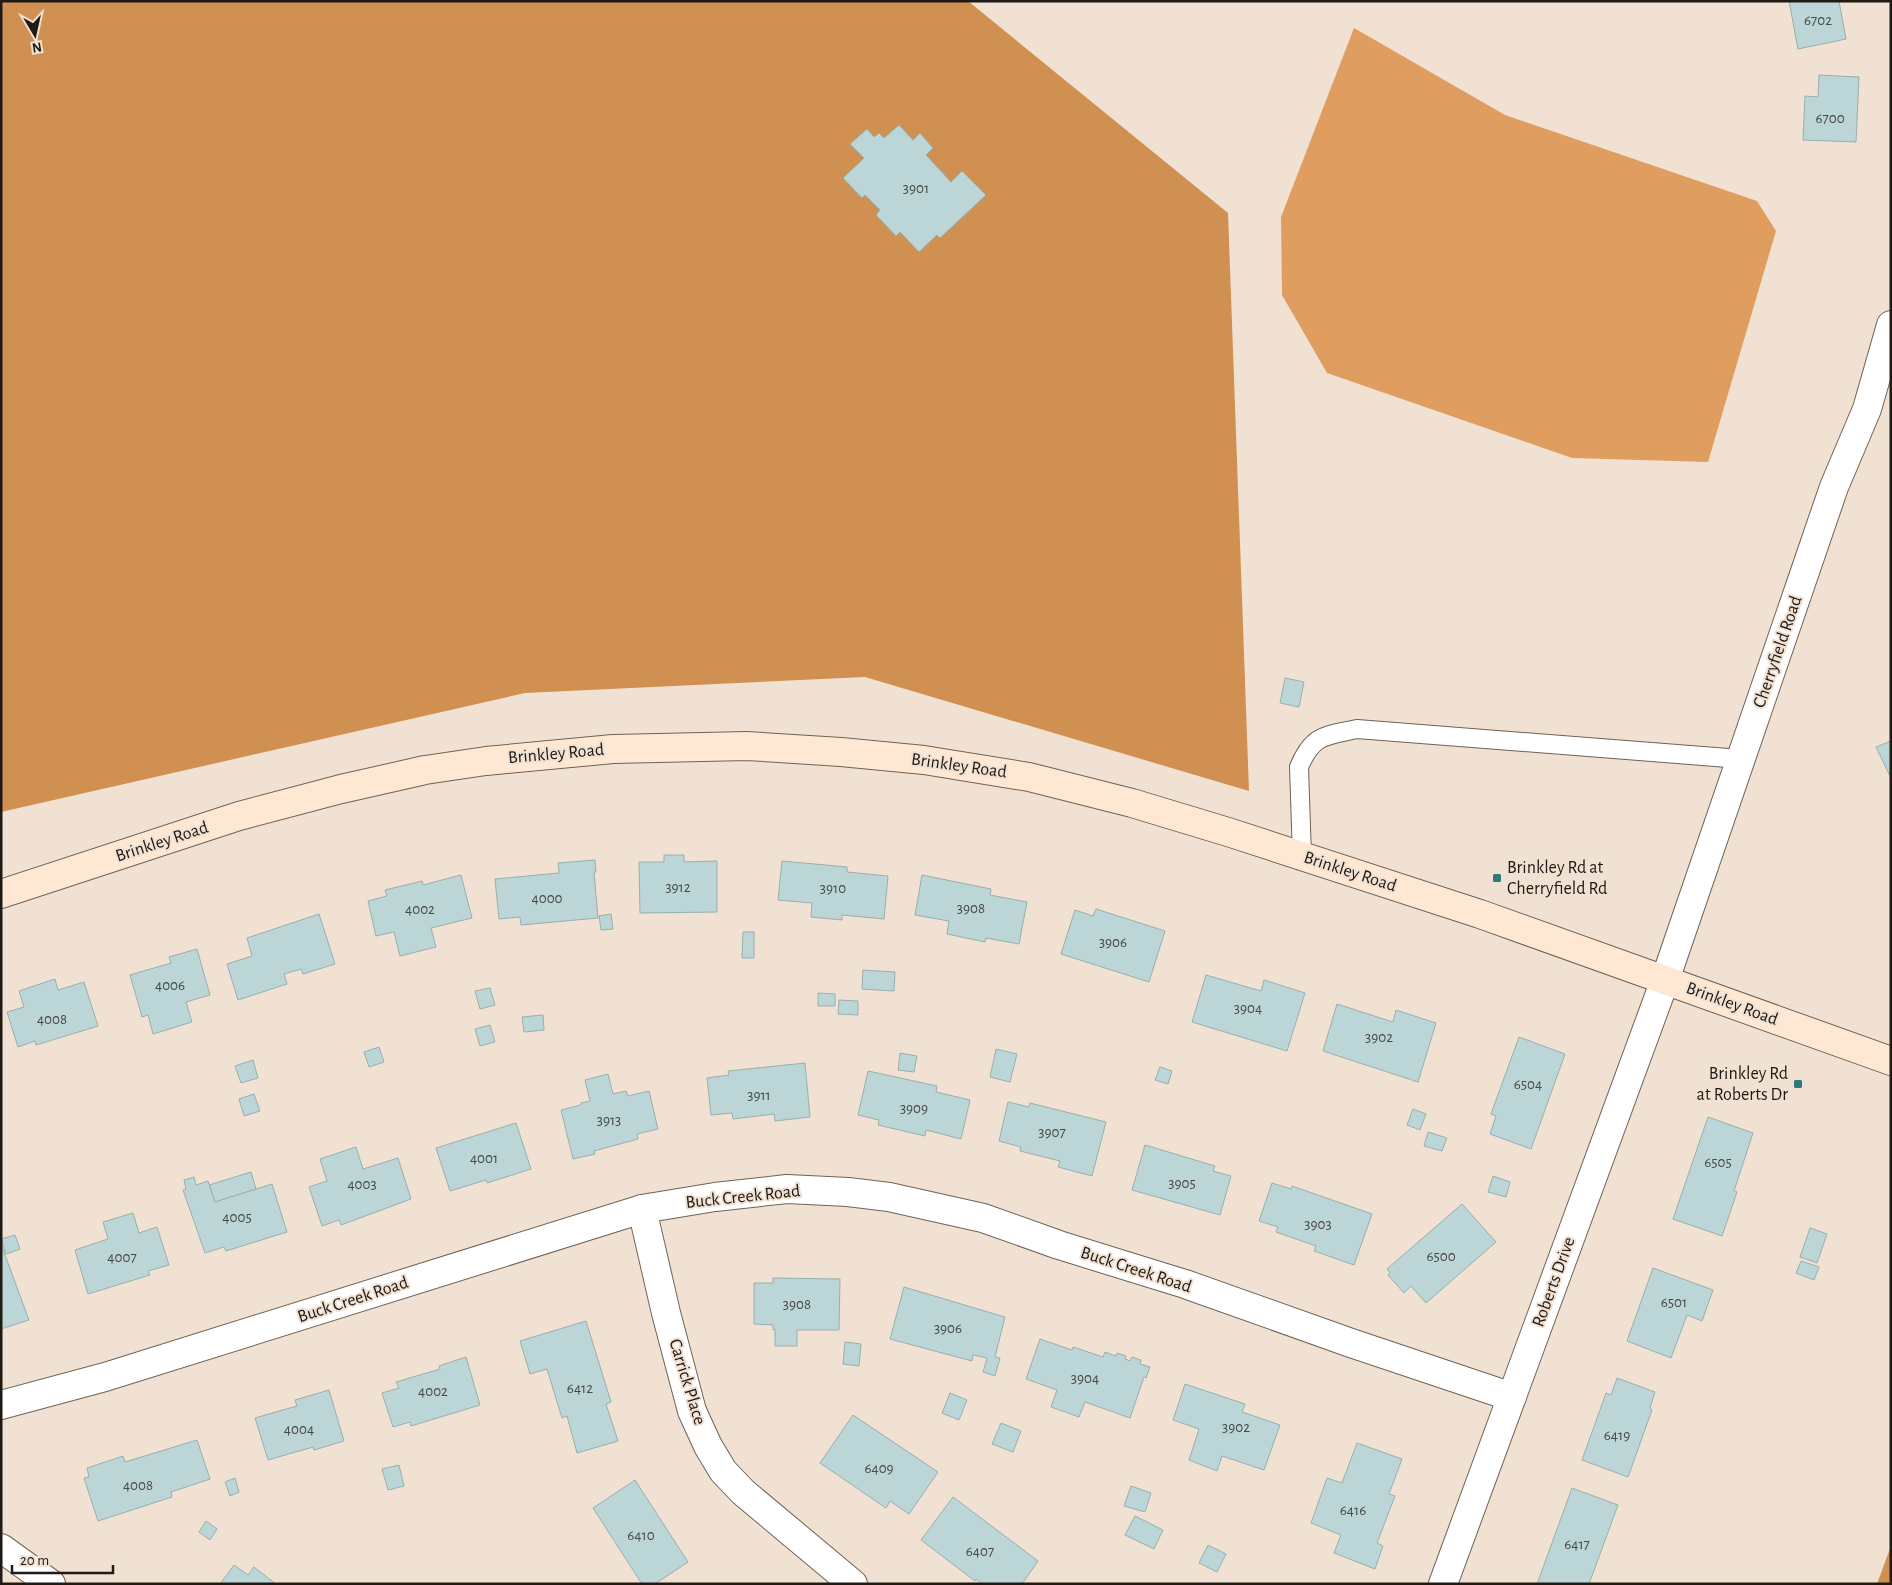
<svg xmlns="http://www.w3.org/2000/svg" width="1892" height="1585" viewBox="0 0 1892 1585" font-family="'Alegreya Sans',sans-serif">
  <rect width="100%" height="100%" fill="#f1e1d2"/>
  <g fill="#d09052">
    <polygon points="1,1 968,1 1228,213 1249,791 865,677 525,693 1,812"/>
    <polygon points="1891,1546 1891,1584 1877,1584"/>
  </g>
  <polygon fill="#df9d60" points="1354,28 1505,115 1757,201 1776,231 1708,462 1572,458 1327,373 1282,295 1281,217"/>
  <g fill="#bcd5d6" stroke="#97afaf">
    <polygon points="1789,1 1839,1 1846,39 1798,49"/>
    <polygon points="1819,75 1859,77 1856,142 1803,140 1805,96 1818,97"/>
    <polygon points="899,125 913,140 920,133 933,148 926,155 951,182 962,171 986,195 940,238 937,235 919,252 900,232 896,236 876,215 880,210 865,195 862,198 843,178 864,158 850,144 867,129 874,137 879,133 884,138"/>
    <polygon points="1285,678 1304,682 1299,707 1280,703"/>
    <polygon points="1891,741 1891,778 1876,747"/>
    <polygon points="664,855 684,855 684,862 717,861 717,912 640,913 639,862 664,862"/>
    <polygon points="595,860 596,872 594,872 598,918 521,925 520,917 499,919 495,879 559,873 558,863"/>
    <polygon points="782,861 847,867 847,872 888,876 884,919 842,915 842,920 811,917 812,903 778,900"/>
    <polygon points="461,875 472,918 431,928 436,947 400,956 394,932 376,936 368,901 387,896 385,890 422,881 423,885"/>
    <polygon points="922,875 991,889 990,895 1027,902 1019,944 986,938 985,942 947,934 949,921 915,915"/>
    <polygon points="1096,909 1165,931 1149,982 1061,954 1075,910 1093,916"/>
    <polygon points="319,914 335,964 303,974 301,969 284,974 287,984 238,1000 227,964 252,956 247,938"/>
    <polygon points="611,914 613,929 601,930 599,916"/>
    <polygon points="743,932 754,932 754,958 742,958"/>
    <polygon points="197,949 210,995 186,1002 192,1022 153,1034 148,1015 142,1017 130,975 171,963 169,957"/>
    <polygon points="863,970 895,972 894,991 862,989"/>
    <polygon points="1206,975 1261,991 1264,980 1305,993 1287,1051 1192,1022"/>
    <polygon points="55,979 58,990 84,982 98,1026 36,1045 35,1041 18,1047 7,1012 24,1007 19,991"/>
    <polygon points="490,988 495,1005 480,1009 475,991"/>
    <polygon points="818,993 835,994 835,1006 818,1006"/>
    <polygon points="839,1000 858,1001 858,1015 838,1014"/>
    <polygon points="1337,1004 1393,1022 1396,1010 1436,1023 1418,1082 1323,1051"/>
    <polygon points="543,1015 544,1030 524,1032 522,1017"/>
    <polygon points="490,1025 495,1042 480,1046 475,1029"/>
    <polygon points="1519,1037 1565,1054 1531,1149 1490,1134 1496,1116 1491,1114"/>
    <polygon points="379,1047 384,1062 369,1067 364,1052"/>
    <polygon points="996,1049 1017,1054 1010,1082 990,1077"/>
    <polygon points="900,1053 917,1056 914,1072 898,1070"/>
    <polygon points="253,1060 258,1078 241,1083 235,1066"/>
    <polygon points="805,1063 810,1117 775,1121 774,1114 733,1119 732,1113 711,1115 707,1078 729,1075 728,1071"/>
    <polygon points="1160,1067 1172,1071 1168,1084 1155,1080"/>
    <polygon points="868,1071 937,1086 936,1092 970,1100 961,1139 926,1130 925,1136 878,1125 879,1120 858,1115"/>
    <polygon points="608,1074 613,1094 626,1091 628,1096 649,1091 658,1129 637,1134 638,1139 594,1151 595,1154 573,1159 561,1110 581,1105 581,1103 590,1101 585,1080"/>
    <polygon points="254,1094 260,1111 244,1116 239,1099"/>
    <polygon points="1008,1102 1029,1107 1030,1103 1106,1122 1092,1176 1058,1167 1060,1161 1020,1151 1021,1147 999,1141"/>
    <polygon points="1413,1109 1426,1114 1420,1130 1407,1125"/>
    <polygon points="1708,1117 1753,1133 1734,1191 1737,1192 1722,1236 1673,1219"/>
    <polygon points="516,1123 531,1169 487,1183 486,1180 450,1191 436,1148"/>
    <polygon points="1428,1132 1447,1138 1442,1151 1424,1146"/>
    <polygon points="1145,1145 1215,1166 1213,1171 1231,1176 1220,1215 1132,1190"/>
    <polygon points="356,1147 363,1169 398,1158 411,1199 341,1225 339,1220 322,1226 309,1187 327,1181 320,1159"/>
    <polygon points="251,1172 256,1189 215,1202 209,1185"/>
    <polygon points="1493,1176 1510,1182 1506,1197 1488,1192"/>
    <polygon points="194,1177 196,1185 208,1181 215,1202 272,1184 287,1232 226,1251 224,1247 205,1253 183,1190 186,1189 184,1180"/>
    <polygon points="1272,1183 1291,1189 1292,1186 1372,1214 1354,1265 1314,1251 1316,1246 1276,1232 1278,1227 1259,1221"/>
    <polygon points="1462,1204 1496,1242 1426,1303 1411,1286 1404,1293 1388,1275 1390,1273 1387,1269"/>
    <polygon points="133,1213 139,1233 157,1227 169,1265 148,1271 150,1275 88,1294 75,1250 108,1239 103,1222"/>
    <polygon points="1810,1228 1827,1234 1817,1263 1800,1257"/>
    <polygon points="15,1235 20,1249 6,1254 1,1239"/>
    <polygon points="1,1244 29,1320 1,1329"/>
    <polygon points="1801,1261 1819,1267 1814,1280 1796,1273"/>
    <polygon points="1653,1268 1713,1290 1702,1321 1687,1315 1671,1358 1627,1341"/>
    <polygon points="773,1278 840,1279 839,1330 797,1330 797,1346 775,1346 775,1329 773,1330 773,1325 754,1324 754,1283 773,1283"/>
    <polygon points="904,1287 1005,1317 995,1357 1000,1358 995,1376 983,1372 987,1358 973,1355 972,1361 890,1339"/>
    <polygon points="586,1321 611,1402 606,1404 618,1441 577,1453 567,1416 562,1418 547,1369 530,1374 520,1341"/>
    <polygon points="1040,1339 1072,1350 1073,1347 1103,1357 1105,1352 1116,1356 1117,1353 1126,1356 1125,1359 1130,1361 1132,1357 1141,1360 1140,1364 1150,1367 1146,1378 1144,1377 1130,1418 1085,1402 1079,1417 1051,1407 1057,1390 1026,1379"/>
    <polygon points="845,1342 861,1344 859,1366 843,1364"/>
    <polygon points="466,1357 480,1405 411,1426 410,1422 393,1427 382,1393 399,1388 396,1382 440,1369 439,1366"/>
    <polygon points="1617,1378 1655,1392 1650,1408 1652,1410 1628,1477 1582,1460 1606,1393 1611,1395"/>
    <polygon points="1185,1384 1245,1404 1242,1412 1280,1425 1264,1470 1222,1456 1217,1471 1189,1460 1199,1429 1173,1420"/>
    <polygon points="329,1390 344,1441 314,1450 313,1447 268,1460 255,1418 297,1406 295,1400"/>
    <polygon points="950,1393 967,1400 959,1420 942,1413"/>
    <polygon points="853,1415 938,1472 909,1514 890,1501 886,1508 820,1463"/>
    <polygon points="1001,1423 1021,1431 1013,1452 992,1444"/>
    <polygon points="197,1440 210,1479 171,1492 172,1497 98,1521 84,1478 89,1477 87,1468 123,1456 125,1462"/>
    <polygon points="1357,1443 1402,1459 1389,1494 1395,1496 1377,1543 1383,1546 1375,1569 1334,1553 1341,1535 1311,1523 1327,1478 1342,1483"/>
    <polygon points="399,1465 404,1486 388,1490 382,1469"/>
    <polygon points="235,1478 239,1492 230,1496 225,1482"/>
    <polygon points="635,1480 688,1562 655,1584 642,1584 593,1508"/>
    <polygon points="1131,1486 1151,1493 1145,1512 1124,1506"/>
    <polygon points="1572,1488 1618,1505 1589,1584 1537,1584"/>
    <polygon points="953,1497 1038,1561 1022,1584 983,1584 976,1579 975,1581 921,1540"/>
    <polygon points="1135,1516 1163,1530 1154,1549 1125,1535"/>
    <polygon points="206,1521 217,1529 210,1540 199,1532"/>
    <polygon points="1208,1545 1226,1554 1217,1572 1199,1563"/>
    <polygon points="234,1565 248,1575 254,1567 276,1584 220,1584"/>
  </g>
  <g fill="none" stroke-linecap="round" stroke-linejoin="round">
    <g stroke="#706256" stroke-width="20">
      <path id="lane" d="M1302,856l-3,-89c14,-33 26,-31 58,-38l384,30"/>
    </g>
    <g stroke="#706256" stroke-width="30">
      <g id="street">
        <polyline points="642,1209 666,1313 692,1411 708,1446 723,1471 743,1492 853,1584"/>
        <polyline points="1,1405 105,1377 642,1209 715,1197 787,1189 848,1192 889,1197 983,1218 1059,1245 1185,1284 1351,1343 1512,1397"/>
        <polyline points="1,1548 51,1584"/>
        <polyline points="1443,1584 1665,980 1834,487 1867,409 1891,325"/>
      </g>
    </g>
    <g stroke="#706256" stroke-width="30">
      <polyline id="secondary" points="1,894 239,816 341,789 425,770 486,761 613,749 747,746 841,752 924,760 1029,777 1132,803 1228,832 1480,914 1891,1061"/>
    </g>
    <use href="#lane" stroke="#fff" stroke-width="18"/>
    <use href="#street" stroke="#fff" stroke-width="28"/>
    <use href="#secondary" stroke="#fee8d4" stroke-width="28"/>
  </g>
  <g fill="#2f787b" stroke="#f1e1d2" stroke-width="2">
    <rect x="1492" y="873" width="10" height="10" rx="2.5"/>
    <rect x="1793" y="1079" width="10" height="10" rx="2.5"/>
  </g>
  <g text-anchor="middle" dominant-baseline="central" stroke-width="4" stroke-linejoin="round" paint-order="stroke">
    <g font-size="15" fill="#464945">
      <text x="1818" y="20">6702</text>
      <text x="1830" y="118">6700</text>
      <text x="916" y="188">3901</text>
      <text x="678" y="887">3912</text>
      <text x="833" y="888">3910</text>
      <text x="547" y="898">4000</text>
      <text x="971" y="908">3908</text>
      <text x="420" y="909">4002</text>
      <text x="1113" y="942">3906</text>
      <text x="170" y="985">4006</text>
      <text x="1248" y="1008">3904</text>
      <text x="52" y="1019">4008</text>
      <text x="1379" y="1037">3902</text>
      <text x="1528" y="1084">6504</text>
      <text x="759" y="1095">3911</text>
      <text x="914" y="1108">3909</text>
      <text x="609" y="1120">3913</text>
      <text x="1052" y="1132">3907</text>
      <text x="484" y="1158">4001</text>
      <text x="1718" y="1162">6505</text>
      <text x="1182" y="1183">3905</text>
      <text x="362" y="1184">4003</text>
      <text x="237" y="1217">4005</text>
      <text x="1318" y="1224">3903</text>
      <text x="1441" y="1256">6500</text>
      <text x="122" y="1257">4007</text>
      <text x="1674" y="1302">6501</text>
      <text x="797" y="1304">3908</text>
      <text x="948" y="1328">3906</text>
      <text x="1085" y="1378">3904</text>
      <text x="580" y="1388">6412</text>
      <text x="433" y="1391">4002</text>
      <text x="1236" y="1427">3902</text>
      <text x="299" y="1429">4004</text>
      <text x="1617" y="1435">6419</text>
      <text x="879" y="1468">6409</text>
      <text x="138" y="1485">4008</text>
      <text x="1353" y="1510">6416</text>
      <text x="641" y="1535">6410</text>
      <text x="1577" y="1544">6417</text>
      <text x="980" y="1551">6407</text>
    </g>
    <g font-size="18" fill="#1f1a15" stroke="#f1e1d2">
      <text transform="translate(1778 652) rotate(-71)">Cherryfield Road</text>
      <text transform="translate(556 754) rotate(-5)">Brinkley Road</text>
      <text transform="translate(959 766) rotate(8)">Brinkley Road</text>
      <text transform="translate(162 842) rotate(-18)">Brinkley Road</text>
      <text transform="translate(1350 872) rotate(18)">Brinkley Road</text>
      <text transform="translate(1732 1004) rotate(20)">Brinkley Road</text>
      <text transform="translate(743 1197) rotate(-6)">Buck Creek Road</text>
      <text transform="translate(1136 1270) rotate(18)">Buck Creek Road</text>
      <text transform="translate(1554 1282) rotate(-70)">Roberts Drive</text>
      <text transform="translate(353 1300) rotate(-18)">Buck Creek Road</text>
      <text transform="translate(687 1382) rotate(73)">Carrick Place</text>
    </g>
    <g font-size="18" fill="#1f1a15" stroke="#f1e1d2" text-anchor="start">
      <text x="1507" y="868">Brinkley Rd at<tspan x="1507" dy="21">Cherryfield Rd</tspan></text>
      <text x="1788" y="1074" text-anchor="end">Brinkley Rd<tspan x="1788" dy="21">at Roberts Dr</tspan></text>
    </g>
  </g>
  <rect width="1892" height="1585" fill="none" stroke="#1f1a15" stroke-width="5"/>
  <g transform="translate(35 35) rotate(171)" stroke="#f1e1d2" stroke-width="4" paint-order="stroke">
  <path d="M0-4L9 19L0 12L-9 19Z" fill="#1f1a15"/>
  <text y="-8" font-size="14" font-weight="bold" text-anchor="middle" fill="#1f1a15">N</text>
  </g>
  <path d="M12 1565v8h101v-8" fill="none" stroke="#1f1a15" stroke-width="2.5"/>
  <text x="20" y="1565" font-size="15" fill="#1f1a15" stroke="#f1e1d2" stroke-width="4" paint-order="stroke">20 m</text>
</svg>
